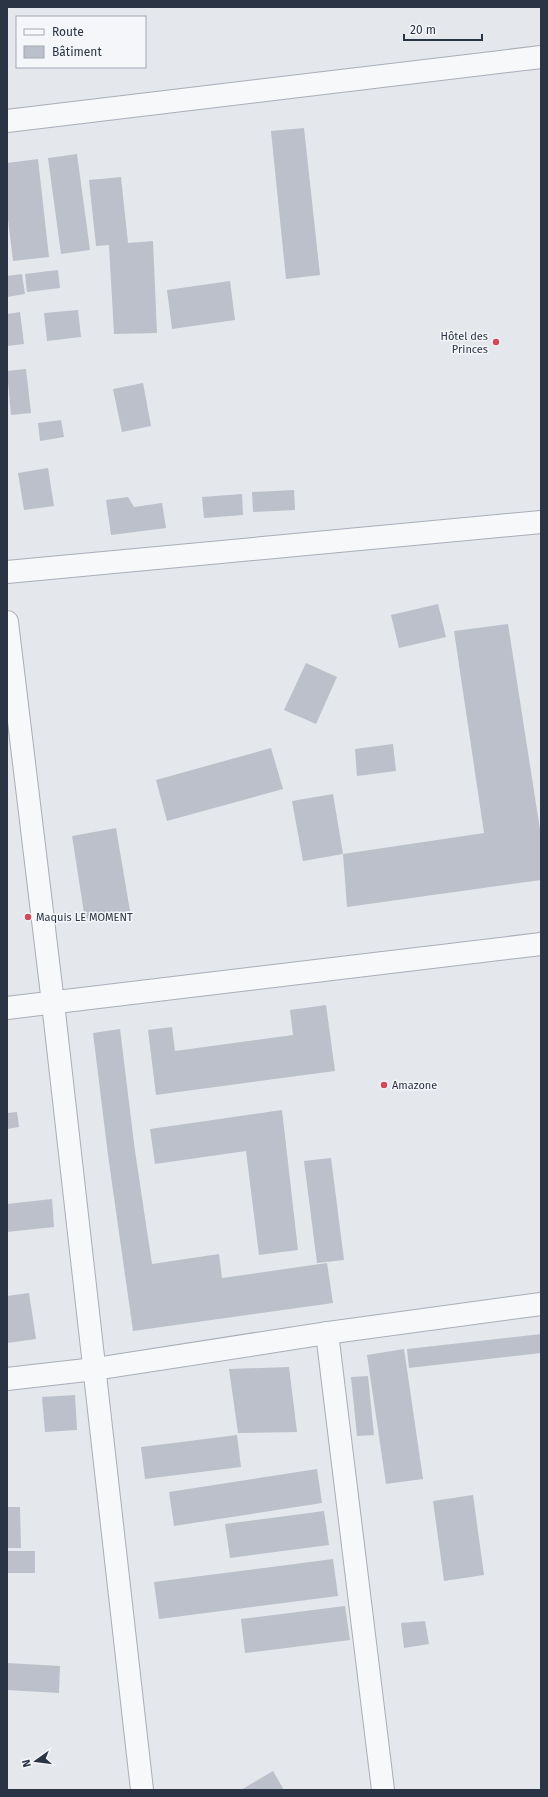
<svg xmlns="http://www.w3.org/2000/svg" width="548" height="1797" viewBox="0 0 548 1797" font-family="'Fira Sans',sans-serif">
  <rect width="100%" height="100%" fill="#e4e7ec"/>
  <g fill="#bbc0ca">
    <polygon points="304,128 320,275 286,279 271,131"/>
    <polygon points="77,154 90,250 61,254 48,158"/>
    <polygon points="38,159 49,257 13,261 7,211 7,163"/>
    <polygon points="121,177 128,243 153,241 157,333 114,334 109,245 96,246 89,180"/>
    <polygon points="58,270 60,288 27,292 25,274"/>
    <polygon points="22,274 25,294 7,297 7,276"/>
    <polygon points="230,281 235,320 172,329 167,290"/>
    <polygon points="78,310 81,337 47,341 44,313"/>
    <polygon points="20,312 24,344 7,346 7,314"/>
    <polygon points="26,369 31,413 11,415 7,371"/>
    <polygon points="143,383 151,426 122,432 113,389"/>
    <polygon points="61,420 64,437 40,441 38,423"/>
    <polygon points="48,468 54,506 24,510 18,473"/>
    <polygon points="294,490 295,510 253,512 252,492"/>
    <polygon points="242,494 243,515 204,518 202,497"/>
    <polygon points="128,497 134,507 162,503 166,528 111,535 106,500"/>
    <polygon points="438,604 446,637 399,648 391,615"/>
    <polygon points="508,624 541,836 541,880 347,907 343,854 484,833 454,631"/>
    <polygon points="306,663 337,677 316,724 284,710"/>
    <polygon points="393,744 396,771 357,776 355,749"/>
    <polygon points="271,748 283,789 167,821 156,780"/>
    <polygon points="333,794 343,854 303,861 292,801"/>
    <polygon points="116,828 130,911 85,919 72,836"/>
    <polygon points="326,1005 335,1071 156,1095 148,1030 172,1027 175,1051 293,1035 290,1010"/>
    <polygon points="120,1029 135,1151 152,1264 219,1254 222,1278 327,1263 333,1303 133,1331 108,1155 93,1033"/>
    <polygon points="282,1110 298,1250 259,1255 246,1151 155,1164 150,1129"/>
    <polygon points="17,1112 19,1127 7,1129 7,1113"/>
    <polygon points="331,1158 344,1260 317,1263 304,1161"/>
    <polygon points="52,1199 54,1227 7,1232 7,1204"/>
    <polygon points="29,1293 36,1339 7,1343 7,1296"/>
    <polygon points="541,1334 541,1353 409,1368 407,1349"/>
    <polygon points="404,1349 423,1479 386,1484 367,1355"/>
    <polygon points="289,1367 297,1432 238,1433 229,1369"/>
    <polygon points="368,1376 374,1435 357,1436 351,1377"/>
    <polygon points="75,1395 77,1430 45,1432 42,1397"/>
    <polygon points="237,1435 241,1467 145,1479 141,1447"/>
    <polygon points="317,1469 322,1503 174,1526 169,1492"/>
    <polygon points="473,1495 484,1575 444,1581 433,1501"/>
    <polygon points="7,1507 20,1507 21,1548 7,1548"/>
    <polygon points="324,1511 329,1545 230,1558 225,1524"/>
    <rect x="7" y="1551" width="28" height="22"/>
    <polygon points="333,1559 338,1596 159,1619 154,1582"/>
    <polygon points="345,1606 350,1640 245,1653 241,1619"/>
    <polygon points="425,1621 429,1644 404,1648 401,1623"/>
    <polygon points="7,1663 60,1666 59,1693 7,1690"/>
    <polygon points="273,1771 284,1790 241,1790"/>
  </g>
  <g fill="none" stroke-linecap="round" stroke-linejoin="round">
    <g stroke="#a9aeb7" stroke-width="24">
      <g id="minor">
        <polyline points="7,121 541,57"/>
        <polyline points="7,572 541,522"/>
        <polyline points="7,622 53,1003 142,1790"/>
        <polyline points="7,1008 541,944"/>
        <polyline points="327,1333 383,1790"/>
        <polyline points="7,1379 95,1369 327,1333 541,1304"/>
      </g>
    </g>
    <use href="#minor" stroke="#f7f8fa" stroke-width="22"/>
  </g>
  <g fill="#d1495b" stroke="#f4f6f9" stroke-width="1.5">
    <circle cx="496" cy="342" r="4"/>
    <circle cx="28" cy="917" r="4"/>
    <circle cx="384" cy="1085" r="4"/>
  </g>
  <g text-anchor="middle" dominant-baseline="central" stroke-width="3" stroke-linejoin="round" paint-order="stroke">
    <g font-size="11" fill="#2b3445" stroke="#f4f6f9" text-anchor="start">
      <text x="488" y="336" text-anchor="end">Hôtel des<tspan x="488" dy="13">Princes</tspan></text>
      <text x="36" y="917">Maquis LE MOMENT</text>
      <text x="392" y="1085">Amazone</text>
    </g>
  </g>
  <rect width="548" height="1797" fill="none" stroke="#2b3445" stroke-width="16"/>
  <rect x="16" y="16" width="130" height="52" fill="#f4f6f9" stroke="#a4a8b1"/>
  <rect x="24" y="29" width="20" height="6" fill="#f7f8fa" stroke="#a4a8b1"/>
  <text x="52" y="36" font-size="12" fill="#2b3445">Route</text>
  <rect x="24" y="46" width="20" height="12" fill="#bbc0ca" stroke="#a4a8b1"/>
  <text x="52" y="56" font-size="12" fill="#2b3445">Bâtiment</text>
  <g transform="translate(36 1761) rotate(256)" stroke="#f4f6f9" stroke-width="3" paint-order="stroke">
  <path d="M0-3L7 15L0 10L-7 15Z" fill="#2b3445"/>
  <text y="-6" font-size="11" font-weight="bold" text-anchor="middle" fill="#2b3445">N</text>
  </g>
  <path d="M404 34v6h78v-6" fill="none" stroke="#2b3445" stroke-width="2"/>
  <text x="410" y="34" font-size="12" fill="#2b3445" stroke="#f4f6f9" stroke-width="3" paint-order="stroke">20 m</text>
</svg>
